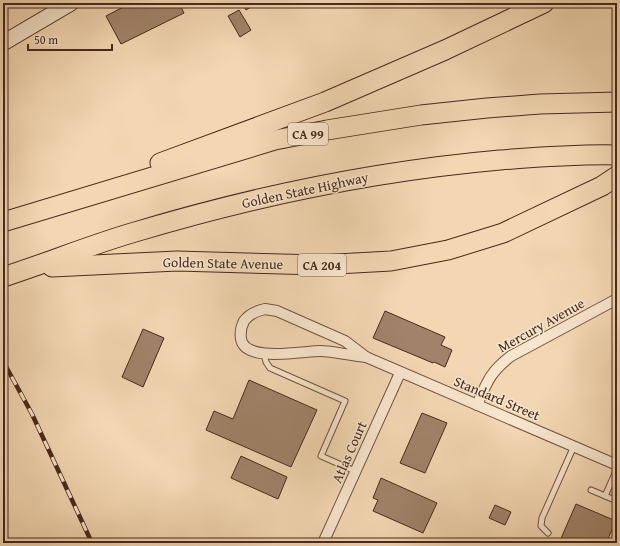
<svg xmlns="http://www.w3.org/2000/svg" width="620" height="546" viewBox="0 0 620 546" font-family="'Gentium Book Plus',serif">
  <rect width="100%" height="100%" fill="#f3d7b2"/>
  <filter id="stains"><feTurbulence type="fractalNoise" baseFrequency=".005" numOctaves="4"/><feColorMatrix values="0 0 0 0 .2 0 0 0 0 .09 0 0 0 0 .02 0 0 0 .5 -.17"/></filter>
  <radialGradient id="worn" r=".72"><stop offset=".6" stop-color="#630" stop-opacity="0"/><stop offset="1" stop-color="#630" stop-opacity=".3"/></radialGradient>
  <g fill="#a1836a" stroke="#48291d">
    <polygon points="131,3 179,3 184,13 121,44 106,16"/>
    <polygon points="242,3 257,3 246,10"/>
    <polygon points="239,10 251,30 240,37 228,16"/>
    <polygon points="385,311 445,337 441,345 452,350 445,367 434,362 433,363 373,338"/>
    <polygon points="143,329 164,338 143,387 122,377"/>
    <polygon points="249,380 317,410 291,467 206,430 214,411 233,419"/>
    <polygon points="422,413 447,423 425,473 400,463"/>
    <polygon points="241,456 287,477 278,499 231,478"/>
    <polygon points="381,478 437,503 423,533 373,511 378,500 373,498"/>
    <polygon points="576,504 616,521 606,543 559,543"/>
    <polygon points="495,505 511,512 505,525 489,518"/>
  </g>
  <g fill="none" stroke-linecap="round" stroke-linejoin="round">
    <g stroke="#735442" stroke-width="7">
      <g id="lane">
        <polyline points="264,354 266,362 270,368 345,401 321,456 355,471"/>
        <polyline points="591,490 617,501"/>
        <polyline points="605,496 617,469"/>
        <polyline points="548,533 541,526 542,518 574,446"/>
      </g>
    </g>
    <g stroke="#735442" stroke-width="12">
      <g id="street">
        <path d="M265,309l12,2 68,30 21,16c-14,-1 -33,-6 -46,-6 -17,0 -75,12 -79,-12 -1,-6 0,-12 3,-18 5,-7 12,-10 21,-12z"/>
        <polyline points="366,357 617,465"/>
        <path d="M477,405c10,-23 13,-33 34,-49l106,-57"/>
        <polyline points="323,543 400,373"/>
      </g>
    </g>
    <g stroke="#48291d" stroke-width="17">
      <polyline id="secondary" points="3,43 71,3"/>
    </g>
    <g stroke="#48291d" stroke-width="21">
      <g id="highway">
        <polyline points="160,163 325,102 445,50 544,3"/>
        <polyline points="3,222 275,140 327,130 421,115 487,108 540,104 617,102"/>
        <polyline points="52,267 177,261 318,265 391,261 448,250 503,233 602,186 617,176"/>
        <path d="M3,277c44,-14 87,-32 132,-45 120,-36 240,-61 365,-72 39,-3 78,-6 117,-5"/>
      </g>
    </g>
    <use href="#lane" stroke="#f7e5cd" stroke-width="5"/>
    <use href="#street" stroke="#f7e5cd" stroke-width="10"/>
    <use href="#secondary" stroke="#f7e5cd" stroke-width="15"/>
    <use href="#highway" stroke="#f3d7b2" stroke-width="19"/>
    <g stroke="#48291d" stroke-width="4.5">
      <polyline id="rail" points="3,361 32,414 92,543"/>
    </g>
    <use href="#rail" stroke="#f7e5cd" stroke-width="3" stroke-dasharray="9" stroke-linecap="butt"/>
  </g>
  <g text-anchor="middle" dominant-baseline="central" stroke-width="3" stroke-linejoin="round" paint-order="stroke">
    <g fill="#f7e5cd" stroke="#7c6152" stroke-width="1">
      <rect x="288" y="123" width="40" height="22" rx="3"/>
      <rect x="298" y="254" width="48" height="22" rx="3"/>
    </g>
    <g font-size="13" font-weight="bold" fill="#48291d">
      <text x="308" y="134">CA 99</text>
      <text x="322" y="265">CA 204</text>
    </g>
    <g font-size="14" fill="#48291d" stroke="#f7e5cd">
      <text transform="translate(305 190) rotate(-12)">Golden State Highway</text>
      <text transform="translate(223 263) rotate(1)">Golden State Avenue</text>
      <text transform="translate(541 325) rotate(-29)">Mercury Avenue</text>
      <text transform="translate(497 398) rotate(23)">Standard Street</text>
      <text transform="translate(349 452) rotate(-66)">Atlas Court</text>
    </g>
  </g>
  <rect width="620" height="546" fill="none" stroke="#f3d7b2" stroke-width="16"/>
  <rect x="4" y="4" width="612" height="538" fill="none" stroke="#48291d" stroke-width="2"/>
  <rect x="8" y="8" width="604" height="530" fill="none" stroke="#48291d"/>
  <path d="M28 44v6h84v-6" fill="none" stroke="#48291d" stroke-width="2"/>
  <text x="34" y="44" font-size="12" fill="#48291d" stroke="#f7e5cd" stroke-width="3" paint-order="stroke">50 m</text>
  <rect width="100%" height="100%" filter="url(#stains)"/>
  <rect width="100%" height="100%" fill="url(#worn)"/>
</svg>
